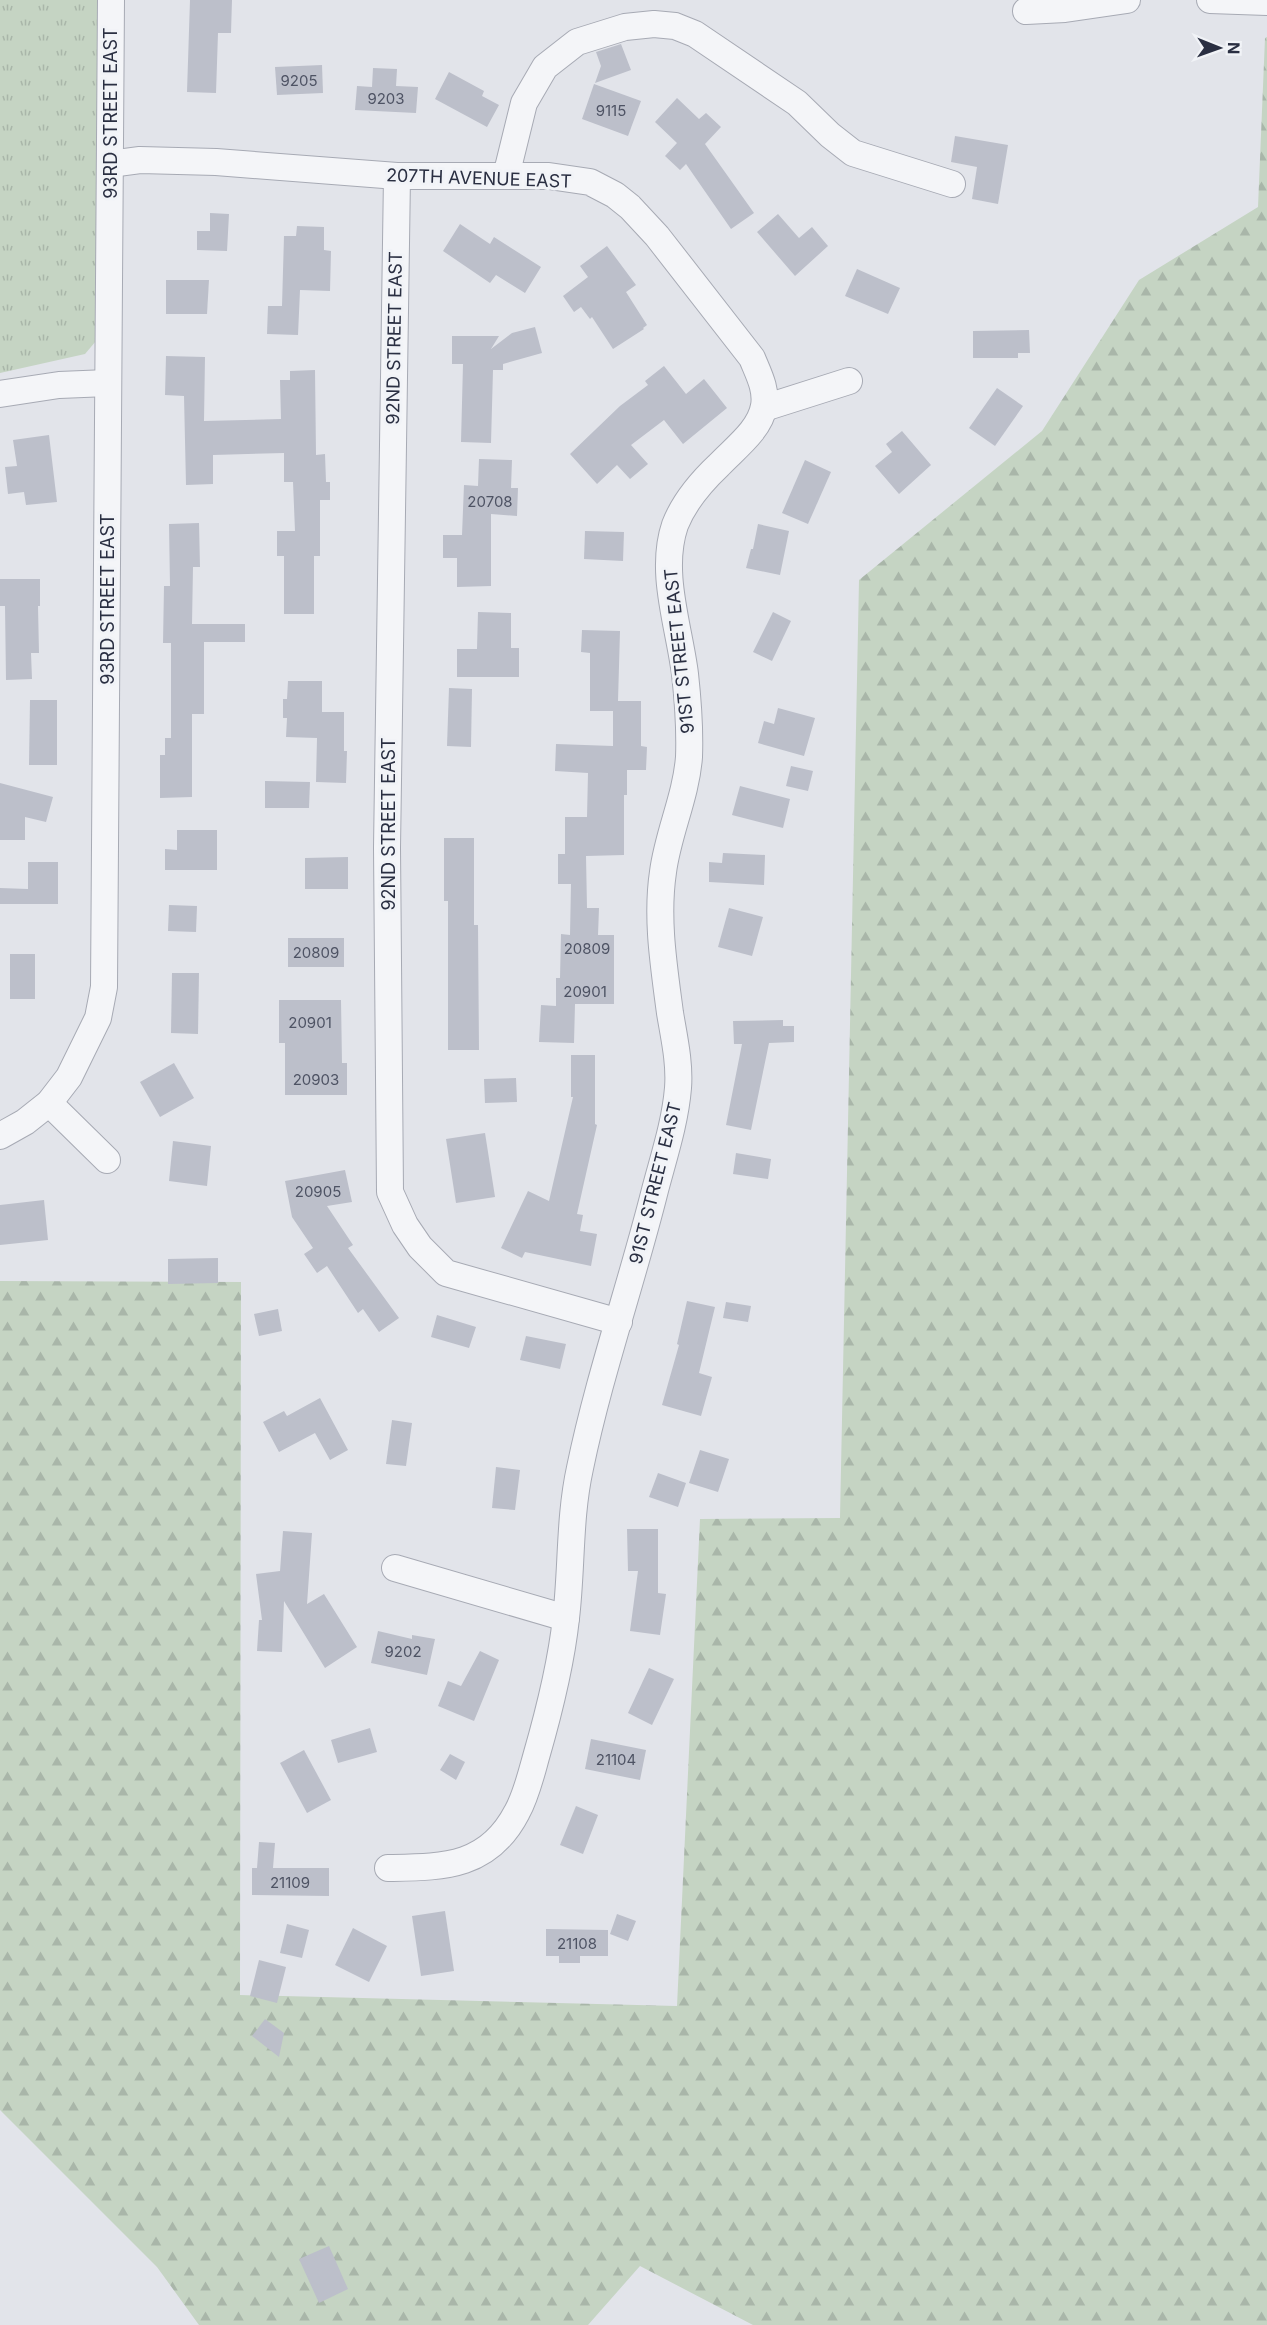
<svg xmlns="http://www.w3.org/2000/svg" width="1267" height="2325" viewBox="0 0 1267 2325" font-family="Inter,sans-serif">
  <defs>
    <pattern id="forest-firs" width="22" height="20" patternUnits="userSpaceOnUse" patternTransform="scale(1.5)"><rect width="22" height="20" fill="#c5d4c3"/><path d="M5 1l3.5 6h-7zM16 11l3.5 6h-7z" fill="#a9b6a9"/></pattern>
    <pattern id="park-tufts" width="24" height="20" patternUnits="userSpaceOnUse" patternTransform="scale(1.5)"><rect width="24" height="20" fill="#c5d4c3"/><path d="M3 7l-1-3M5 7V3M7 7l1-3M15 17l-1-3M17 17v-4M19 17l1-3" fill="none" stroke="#a9b6a9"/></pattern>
  </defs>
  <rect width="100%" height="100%" fill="#e2e4ea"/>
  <polygon fill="url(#forest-firs)" points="1267,37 1267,2325 753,2325 640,2266 588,2325 199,2325 157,2267 0,2110 0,1281 241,1282 240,1995 677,2006 700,1519 840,1518 859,580 1042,431 1139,280 1258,207 1265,38"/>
  <polygon fill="url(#park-tufts)" points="0,0 99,0 96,341 85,354 0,373"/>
  <g fill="#bcbfca">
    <polygon points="190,0 232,0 231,33 218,33 216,93 187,92"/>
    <polygon points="621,44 631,70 595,83 601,66 596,52"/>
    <polygon points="322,65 323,93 277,95 275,67"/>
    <polygon points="373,68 397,69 396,86 418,87 416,113 355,110 357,86 372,87"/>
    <polygon points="449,72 484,91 482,96 499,105 487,127 435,99"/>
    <polygon points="594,84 641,101 628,136 582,119"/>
    <polygon points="677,98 699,119 706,113 721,127 705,144 754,213 731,229 686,164 680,170 665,156 677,143 655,122"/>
    <polygon points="955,136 1008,145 998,204 972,199 977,167 951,162"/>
    <polygon points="210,213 229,214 227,251 197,250 197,231 210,231"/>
    <polygon points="778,214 799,238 812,227 828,246 795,276 757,232"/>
    <polygon points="460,224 490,244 494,237 541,267 525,293 496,275 490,283 443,251"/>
    <polygon points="297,226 324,227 324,250 331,251 330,291 300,290 298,335 267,334 268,306 282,306 284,236 296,236"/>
    <polygon points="607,246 636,285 626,292 647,325 643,328 644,329 613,349 592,317 590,319 581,307 574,312 563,296 588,277 580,266"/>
    <polygon points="857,269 900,288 888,314 845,296"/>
    <polygon points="166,280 209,280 207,314 166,314"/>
    <polygon points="535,327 542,353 503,364 503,370 493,370 491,443 461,442 463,364 452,364 452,336 499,336 491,349 512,333"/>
    <polygon points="1029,330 1030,353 1018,353 1018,358 973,358 973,331"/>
    <polygon points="166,356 205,357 204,421 281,419 280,380 290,380 290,371 315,370 316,455 325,454 326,482 330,482 330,500 320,500 320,556 314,556 314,614 284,614 284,556 277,556 277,531 295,531 293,482 284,482 284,453 213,455 213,484 186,485 184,396 165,395"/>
    <polygon points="664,366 686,394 704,379 727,408 683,444 664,420 631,445 648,464 630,479 617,465 597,484 570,454 620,406 648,385 645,381"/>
    <polygon points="997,388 1023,406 995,446 969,428"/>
    <polygon points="902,431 931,465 899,494 875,466 892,452 886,444"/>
    <polygon points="49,435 57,502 26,505 24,492 8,494 5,467 17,466 13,440"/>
    <polygon points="479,459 512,460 511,488 518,488 517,516 491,514 491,586 457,587 457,558 443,558 443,535 462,535 464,485 478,486"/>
    <polygon points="805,460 831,472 808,524 782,513"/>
    <polygon points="199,523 200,567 193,567 192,624 245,624 245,642 204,642 204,714 192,714 192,797 160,798 160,755 165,755 165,738 171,738 171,643 163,643 164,586 170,586 169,524"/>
    <polygon points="758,524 789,531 780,575 746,568 751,549 753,549"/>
    <polygon points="585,531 624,532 623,561 584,559"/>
    <polygon points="0,579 40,579 40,606 38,606 39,653 31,653 32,679 6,680 5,606 0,606"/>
    <polygon points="478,612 511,613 511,648 519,648 519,677 457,677 457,649 477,649"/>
    <polygon points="773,612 791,621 772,661 753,652"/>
    <polygon points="582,630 620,631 618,701 641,701 641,746 647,747 646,770 627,770 627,795 624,795 624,855 586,856 587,908 599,908 598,935 614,935 614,1004 575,1004 574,1043 539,1042 541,1005 556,1006 556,978 560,978 561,934 570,935 571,884 558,884 558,854 565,854 565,817 587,817 588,773 555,771 556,744 613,746 613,711 590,711 590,653 581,652"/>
    <polygon points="288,681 322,681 322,712 344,712 344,751 347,751 346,783 316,782 317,738 286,737 287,718 283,718 283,699 287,699"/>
    <polygon points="449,688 472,689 471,747 447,746"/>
    <polygon points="30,700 57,700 57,765 29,765"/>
    <polygon points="778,708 815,718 804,756 758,743 764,721 774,724"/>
    <polygon points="791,766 813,771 808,791 786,786"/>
    <polygon points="265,781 310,782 309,808 265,808"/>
    <polygon points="0,783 53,797 46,822 25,817 25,840 0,840"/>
    <polygon points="740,786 790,799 783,828 732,815"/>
    <polygon points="177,830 217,830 217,870 165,870 165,849 177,850"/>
    <polygon points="444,838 474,838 474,925 478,925 479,1050 448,1050 448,901 444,901"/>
    <polygon points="723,853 765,855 764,885 709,882 709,862 722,863"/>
    <polygon points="348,857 348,889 305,889 305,858"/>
    <polygon points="28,862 58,862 58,904 0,904 0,888 28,889"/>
    <polygon points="169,905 197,906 196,932 168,931"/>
    <polygon points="729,908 763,917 752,956 718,947"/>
    <rect x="288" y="938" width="56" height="29"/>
    <rect x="10" y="954" width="25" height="45"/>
    <polygon points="172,973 199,973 198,1034 171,1033"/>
    <polygon points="279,1000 341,1000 342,1063 347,1063 347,1095 285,1095 285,1043 279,1043"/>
    <polygon points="783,1020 783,1026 794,1026 794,1042 769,1043 751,1130 726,1125 742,1044 734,1044 733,1021"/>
    <polygon points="571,1055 595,1055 595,1124 597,1125 577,1214 583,1215 580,1231 597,1234 591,1266 525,1252 522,1258 501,1248 528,1191 549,1201 573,1097 571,1097"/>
    <polygon points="174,1063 194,1098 160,1117 140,1082"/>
    <polygon points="516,1078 517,1102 485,1103 484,1079"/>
    <polygon points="485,1133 495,1197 456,1203 446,1139"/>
    <polygon points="173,1141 211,1146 207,1186 169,1181"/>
    <polygon points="736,1153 771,1159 768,1179 733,1174"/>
    <polygon points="345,1170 352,1202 327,1206 353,1245 348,1248 399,1318 379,1332 363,1309 358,1313 327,1266 317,1273 304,1254 313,1248 292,1217 285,1181"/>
    <polygon points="44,1200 48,1240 0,1245 0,1205"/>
    <polygon points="218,1258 218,1283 168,1284 168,1259"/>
    <polygon points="687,1301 715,1307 699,1373 712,1377 701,1416 662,1405 679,1345 677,1344"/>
    <polygon points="726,1302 751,1306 748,1322 723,1318"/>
    <polygon points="278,1309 282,1331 259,1336 254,1314"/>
    <polygon points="437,1315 476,1327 469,1348 431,1337"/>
    <polygon points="526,1336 566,1344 560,1369 520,1360"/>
    <polygon points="320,1398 348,1450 330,1460 315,1433 279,1452 263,1422 284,1411 287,1416"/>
    <polygon points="392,1420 412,1423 406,1466 386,1464"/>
    <polygon points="700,1450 729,1459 718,1492 689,1483"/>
    <polygon points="496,1467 520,1470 515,1510 492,1508"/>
    <polygon points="658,1473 686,1483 678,1507 649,1497"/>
    <polygon points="627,1529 658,1529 658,1593 666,1594 660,1635 630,1631 638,1571 628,1571"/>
    <polygon points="283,1531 312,1533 307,1604 324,1594 357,1647 325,1668 284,1601 282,1652 257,1651 259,1620 262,1620 256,1574 280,1571"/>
    <polygon points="378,1631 412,1639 412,1635 435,1639 427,1675 371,1663"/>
    <polygon points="480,1651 499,1660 474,1721 438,1706 448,1681 461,1686"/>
    <polygon points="649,1668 674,1679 652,1725 628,1713"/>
    <polygon points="370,1728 377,1752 338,1763 331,1740"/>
    <polygon points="591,1739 646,1750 640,1780 585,1769"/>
    <polygon points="304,1750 331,1800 307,1813 280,1763"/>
    <polygon points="450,1754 465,1762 456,1780 440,1770"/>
    <polygon points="576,1806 598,1815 583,1854 560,1845"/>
    <polygon points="259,1842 275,1843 273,1868 329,1868 329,1896 252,1895 252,1868 257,1868"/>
    <polygon points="445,1911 454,1971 421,1976 412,1916"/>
    <polygon points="617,1914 636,1921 628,1941 610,1934"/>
    <polygon points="287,1924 309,1930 302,1958 280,1953"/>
    <polygon points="353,1928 387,1946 369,1982 335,1965"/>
    <polygon points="546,1929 608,1930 608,1956 580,1956 580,1963 559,1963 559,1956 546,1956"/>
    <polygon points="259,1960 286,1967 277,2003 250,1996"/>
    <polygon points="265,2019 284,2033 279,2057 252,2036"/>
    <polygon points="329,2246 348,2289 319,2303 299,2259"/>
  </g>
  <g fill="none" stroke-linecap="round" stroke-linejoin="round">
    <g stroke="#a7aab4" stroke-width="28">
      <g id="minor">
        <polyline points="1210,0 1267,2"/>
        <polyline points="1026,11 1065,9 1127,0"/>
        <path d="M110,164l30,-4 76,2 181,14h152l41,6 25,13 15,12 27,29 95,122c6,15 15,31 12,48 -4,24 -29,42 -45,59 -18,17 -35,37 -44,60 -16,47 4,101 10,149 3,27 5,56 4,83 -3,40 -21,76 -26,115 -7,47 1,95 7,141 4,24 10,50 8,75 -3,36 -15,71 -24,106 -23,91 -55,182 -74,274 -11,50 -8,100 -14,150 -5,47 -17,94 -30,139 -5,18 -10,39 -19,55 -29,56 -74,55 -129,56"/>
        <polyline points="397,176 387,848 390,1192 405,1225 420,1247 446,1273 619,1322"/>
        <polyline points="506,176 524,103 545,67 577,42 625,27 654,24 675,26 695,34 797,103 830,135 853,153 952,184"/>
        <polyline points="0,394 59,385 108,383"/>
        <polyline points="764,408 849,381"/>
        <polyline points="49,1103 107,1160"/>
        <polyline points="0,1136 25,1122 49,1103 69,1077 98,1018 104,987 111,0"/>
        <polyline points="395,1568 566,1618"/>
      </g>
    </g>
    <use href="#minor" stroke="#f4f5f8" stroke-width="26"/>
  </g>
  <g text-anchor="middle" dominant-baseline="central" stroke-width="6" stroke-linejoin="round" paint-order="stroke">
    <g font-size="15" fill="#4e5364">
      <text x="299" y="80">9205</text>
      <text x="386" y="98">9203</text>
      <text x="611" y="110">9115</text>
      <text x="490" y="501">20708</text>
      <text x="587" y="948">20809</text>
      <text x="316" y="952">20809</text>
      <text x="585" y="991">20901</text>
      <text x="310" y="1022">20901</text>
      <text x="316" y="1079">20903</text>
      <text x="318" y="1191">20905</text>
      <text x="403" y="1651">9202</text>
      <text x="616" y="1759">21104</text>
      <text x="290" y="1882">21109</text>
      <text x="577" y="1943">21108</text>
    </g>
    <g font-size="18" fill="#2a2f42" stroke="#f1f3f7">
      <text transform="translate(110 113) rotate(-90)">93RD STREET EAST</text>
      <text transform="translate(479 178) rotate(2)">207TH AVENUE EAST</text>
      <text transform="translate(394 338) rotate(-89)">92ND STREET EAST</text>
      <text transform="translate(107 599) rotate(-90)">93RD STREET EAST</text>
      <text transform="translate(679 651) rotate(-96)">91ST STREET EAST</text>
      <text transform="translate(388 824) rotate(-90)">92ND STREET EAST</text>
      <text transform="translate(655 1183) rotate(-76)">91ST STREET EAST</text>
    </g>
  </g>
  <g transform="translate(1219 48) rotate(91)" stroke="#f1f3f7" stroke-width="4.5" paint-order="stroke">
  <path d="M0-4.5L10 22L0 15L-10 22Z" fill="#2a2f42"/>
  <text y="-9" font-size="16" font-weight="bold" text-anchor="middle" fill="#2a2f42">N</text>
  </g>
</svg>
